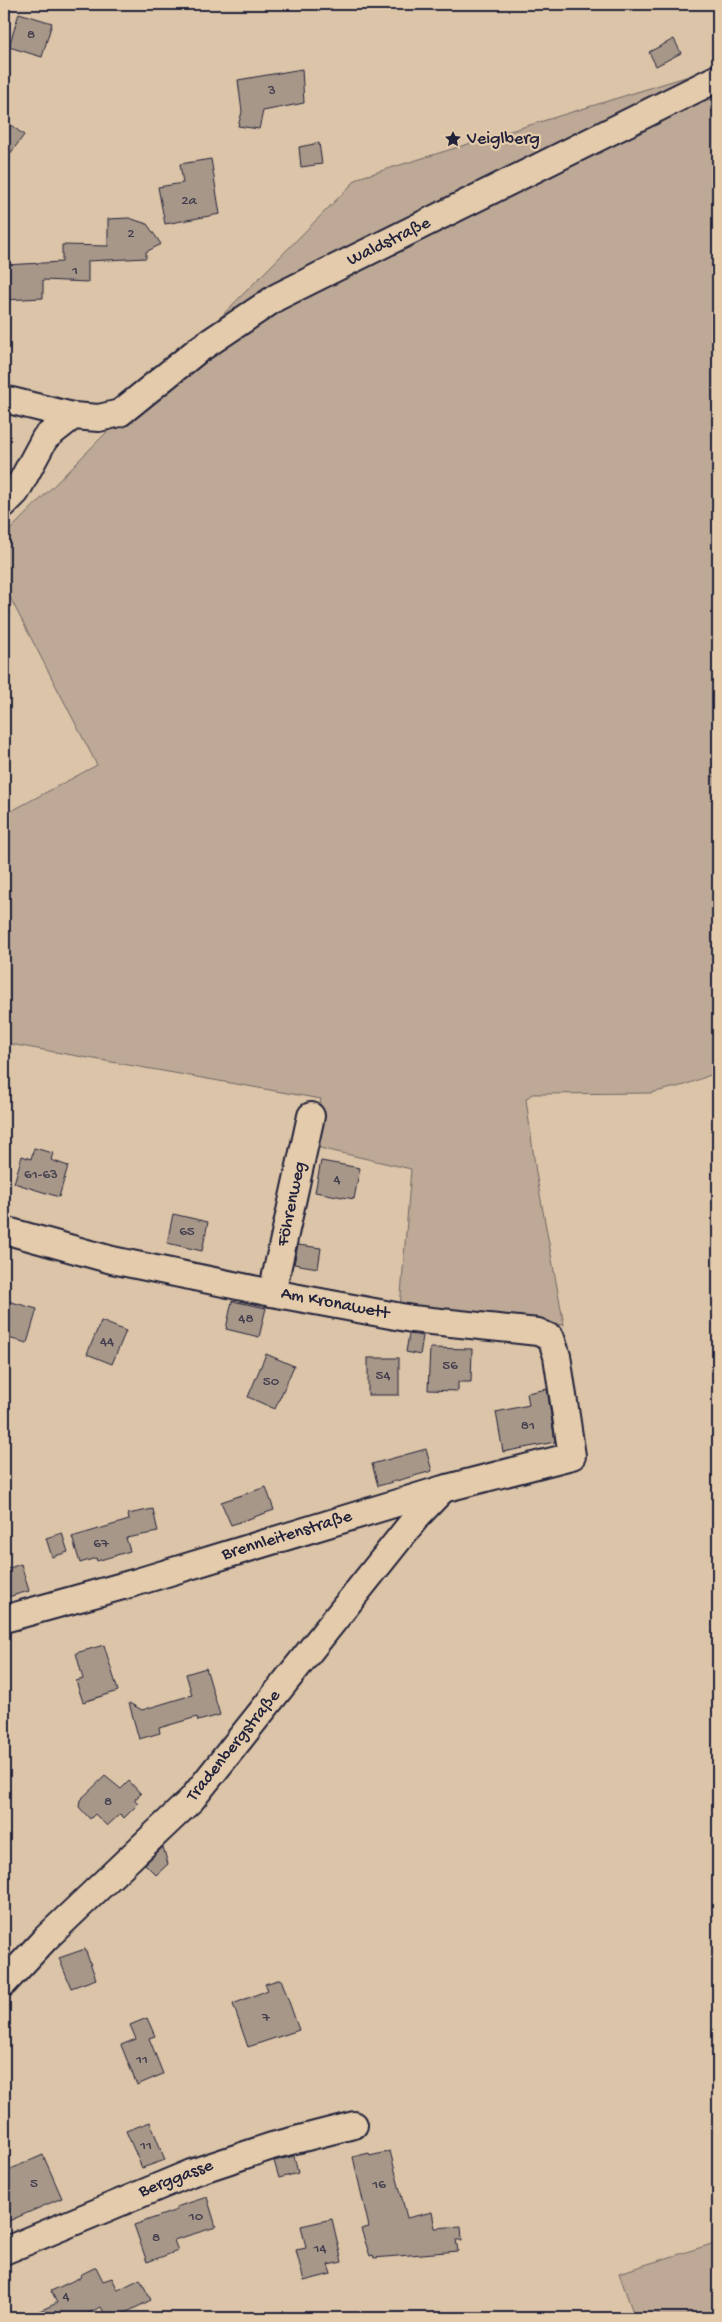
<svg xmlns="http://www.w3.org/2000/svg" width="722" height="2322" viewBox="0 0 722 2322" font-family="'Gochi Hand',sans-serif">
  <rect width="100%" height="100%" fill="#dbc4a7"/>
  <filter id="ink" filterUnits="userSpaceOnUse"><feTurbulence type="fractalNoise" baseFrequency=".02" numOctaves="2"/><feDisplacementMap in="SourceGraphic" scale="10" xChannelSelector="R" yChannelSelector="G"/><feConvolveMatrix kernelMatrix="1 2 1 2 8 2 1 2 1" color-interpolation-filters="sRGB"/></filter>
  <g filter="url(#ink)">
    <g fill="#bda995" stroke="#706668">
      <polygon points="718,67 718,1072 685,1085 651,1093 532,1094 526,1099 536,1173 564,1325 400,1308 411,1169 311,1146 321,1099 4,1043 4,815 97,765 4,586 4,536 358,178"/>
      <polygon points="718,2242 718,2318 635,2318 619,2273"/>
    </g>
    <g fill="#a79789" stroke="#22223b">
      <polygon points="19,13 52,23 42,57 9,47"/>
      <polygon points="674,39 681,53 656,66 649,52"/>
      <polygon points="302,69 304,103 263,111 259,129 238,126 242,112 238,80"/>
      <polygon points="4,120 24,135 4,162"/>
      <polygon points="319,143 322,164 301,167 299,147"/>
      <polygon points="211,159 220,214 165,224 158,187 183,183 180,164"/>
      <polygon points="129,218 147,224 161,244 146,252 146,258 88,261 88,282 43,280 43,298 4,300 4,265 62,262 62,245 108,246 108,219"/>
      <polygon points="34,1148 53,1153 51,1160 68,1166 59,1197 14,1183 22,1156 31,1159"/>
      <polygon points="321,1161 360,1168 354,1199 315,1192"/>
      <polygon points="173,1214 208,1222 202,1251 167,1243"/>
      <polygon points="298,1245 321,1248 318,1268 294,1264"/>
      <polygon points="4,1300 37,1309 27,1343 4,1337"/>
      <polygon points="232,1301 266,1308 259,1337 226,1329"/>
      <polygon points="101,1321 126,1331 112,1364 87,1354"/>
      <polygon points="409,1334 423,1336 420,1355 406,1352"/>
      <polygon points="430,1348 472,1349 471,1382 458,1382 458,1391 428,1390"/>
      <polygon points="266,1354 294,1366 275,1409 248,1397"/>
      <rect x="368" y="1358" width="31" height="37"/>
      <polygon points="547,1389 555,1442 503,1452 496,1412 529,1405 527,1393"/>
      <polygon points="426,1449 432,1471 378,1486 372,1464"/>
      <polygon points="266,1487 274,1510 231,1525 221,1502"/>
      <polygon points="153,1509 158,1532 126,1538 130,1551 97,1561 96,1558 80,1563 72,1537 129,1520 128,1514"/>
      <polygon points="62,1533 68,1552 52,1557 46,1538"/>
      <polygon points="21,1564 29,1591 4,1598 4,1570"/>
      <polygon points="104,1645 118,1691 83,1702 76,1681 83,1679 76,1653"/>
      <polygon points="206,1668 220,1715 198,1721 197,1717 159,1728 160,1733 139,1739 129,1703 142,1710 192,1695 186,1674"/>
      <polygon points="105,1776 121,1789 129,1781 141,1794 134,1800 138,1804 124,1818 120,1814 107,1826 95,1814 90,1819 79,1807 80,1800"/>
      <polygon points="163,1847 168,1864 156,1875 145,1864"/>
      <polygon points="85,1949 96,1979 71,1988 59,1958"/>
      <polygon points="281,1979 299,2030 248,2047 233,2004 268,1990 265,1984"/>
      <polygon points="147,2018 155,2036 149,2038 163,2074 137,2085 121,2045 136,2039 130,2025"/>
      <polygon points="150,2122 165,2160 142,2168 126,2131"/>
      <polygon points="390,2151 407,2218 432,2212 435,2228 461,2226 462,2240 456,2240 458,2251 374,2258 373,2255 370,2256 361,2229 369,2227 353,2157 369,2153 370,2156"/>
      <polygon points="43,2155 62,2198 4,2223 4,2172"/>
      <polygon points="294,2156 298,2173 279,2178 274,2161"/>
      <polygon points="207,2197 216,2227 174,2240 178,2251 147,2262 134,2225 177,2210 176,2207"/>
      <polygon points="332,2219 342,2262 328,2265 331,2274 304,2281 296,2250 306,2248 301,2226"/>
      <polygon points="96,2267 103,2281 112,2278 118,2290 140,2279 151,2300 115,2318 114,2314 107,2318 101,2307 78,2318 24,2318 57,2303 51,2291 81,2277 80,2275"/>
    </g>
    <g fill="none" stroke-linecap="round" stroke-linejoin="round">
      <g stroke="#22223b" stroke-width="30">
        <g id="minor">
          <polyline points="4,399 73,416 99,418 120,413 198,350 277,297 718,78"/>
          <polyline points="4,504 16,492 45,438 73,416"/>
          <polyline points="4,1230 112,1260 272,1293 412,1319 538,1332 551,1338 557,1356 572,1456 443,1489 137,1582 4,1619"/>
          <polyline points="272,1293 311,1116"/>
          <polyline points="4,1983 46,1938 192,1799 419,1514 442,1490"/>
          <polyline points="4,2251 191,2173 272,2146 354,2125"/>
        </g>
      </g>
      <use href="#minor" stroke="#e3cbab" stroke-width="26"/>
    </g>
  </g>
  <defs>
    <g id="sight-bare" transform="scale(1.35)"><path d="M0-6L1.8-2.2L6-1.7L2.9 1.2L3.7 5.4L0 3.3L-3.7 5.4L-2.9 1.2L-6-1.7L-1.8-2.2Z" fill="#22223b" stroke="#e3cbab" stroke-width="2.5" paint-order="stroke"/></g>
  </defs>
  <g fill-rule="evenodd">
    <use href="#sight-bare" x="453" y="139"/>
  </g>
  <g text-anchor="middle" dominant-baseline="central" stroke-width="4.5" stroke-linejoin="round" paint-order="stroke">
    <g font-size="15" fill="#433f4e">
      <text x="31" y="35">8</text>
      <text x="272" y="91">3</text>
      <text x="189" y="201">2a</text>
      <text x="131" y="234">2</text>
      <text x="75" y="271">1</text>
      <text x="41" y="1175">61-63</text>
      <text x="337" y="1180">4</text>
      <text x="187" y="1232">65</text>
      <text x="246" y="1319">48</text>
      <text x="107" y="1342">44</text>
      <text x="450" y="1366">56</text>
      <text x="383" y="1376">54</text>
      <text x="271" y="1382">50</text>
      <text x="528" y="1426">81</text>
      <text x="101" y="1544">67</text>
      <text x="108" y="1802">8</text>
      <text x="266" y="2018">7</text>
      <text x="142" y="2060">11</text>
      <text x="146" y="2146">11</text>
      <text x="34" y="2184">5</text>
      <text x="379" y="2185">16</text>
      <text x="196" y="2217">10</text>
      <text x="156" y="2238">8</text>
      <text x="320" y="2249">14</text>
      <text x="66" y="2297">4</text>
    </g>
    <g font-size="18" fill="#22223b" stroke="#e3cbab" text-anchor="start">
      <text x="467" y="139">Veiglberg</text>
    </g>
    <g font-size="18" fill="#22223b" stroke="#e3cbab">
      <text transform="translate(389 242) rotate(-26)">Waldstraße</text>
      <text transform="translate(292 1204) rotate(-78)">Föhrenweg</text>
      <text transform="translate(335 1304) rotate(11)">Am Kronawett</text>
      <text transform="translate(287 1536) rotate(-17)">Brennleitenstraße</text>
      <text transform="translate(234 1746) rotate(-51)">Tradenbergstraße</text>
      <text transform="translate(176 2179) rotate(-21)">Berggasse</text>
    </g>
  </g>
  <rect width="722" height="2322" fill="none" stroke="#e3cbab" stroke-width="20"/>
  <rect x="10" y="10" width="702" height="2302" fill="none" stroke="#22223b" stroke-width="2" filter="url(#ink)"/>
</svg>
